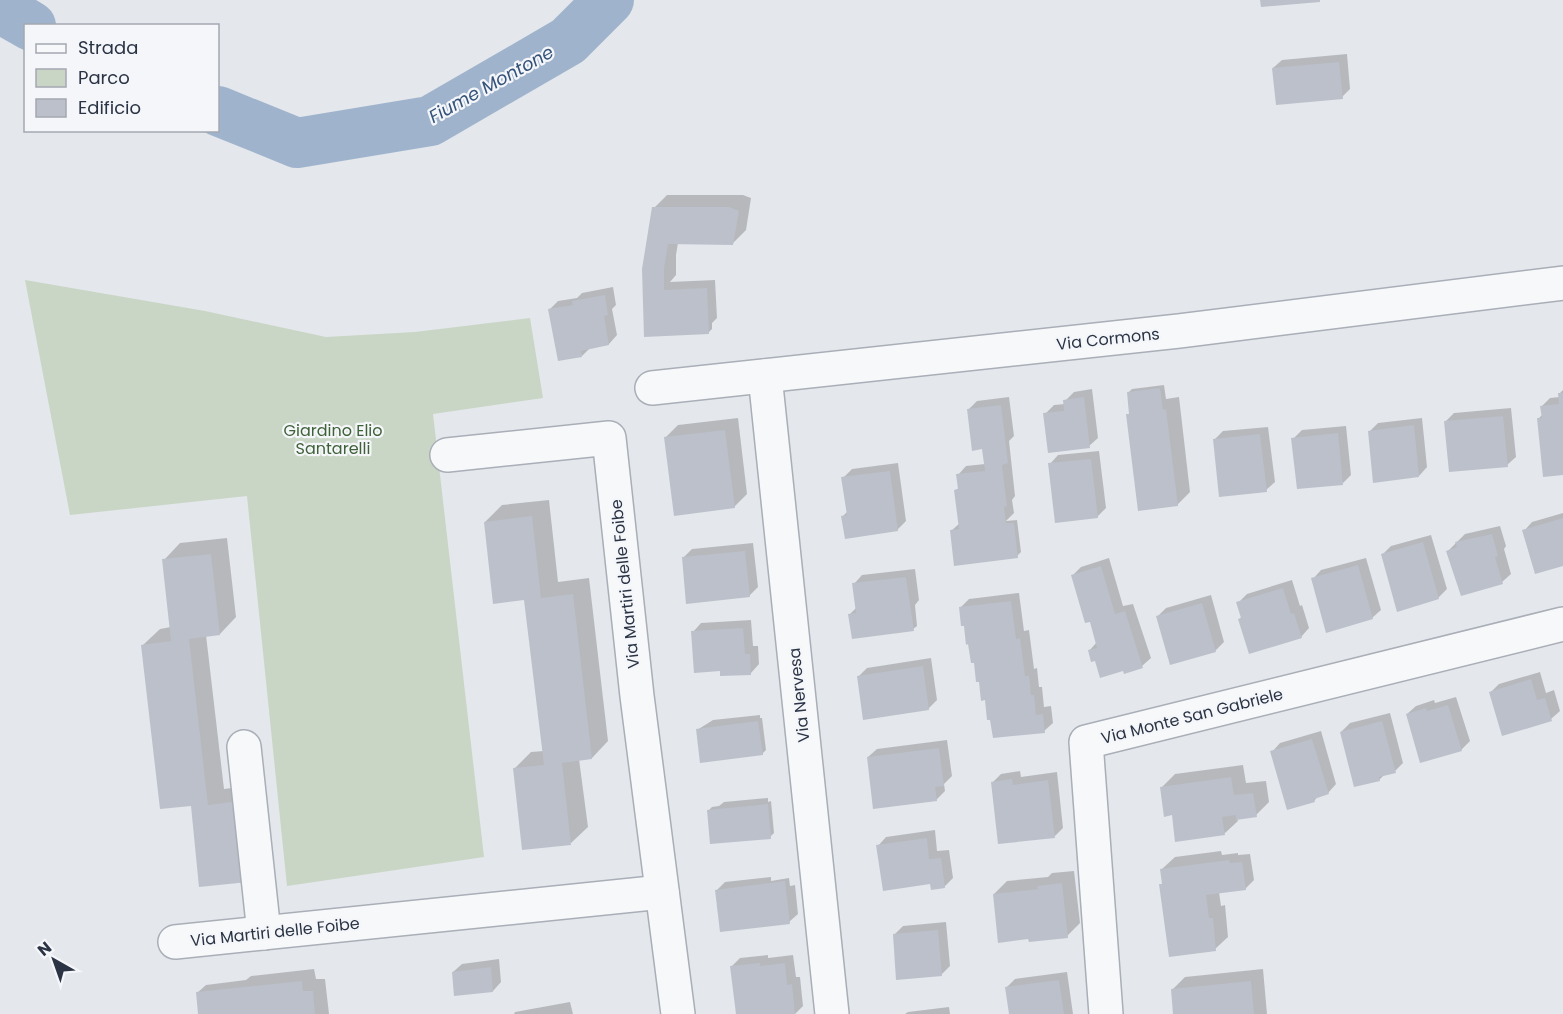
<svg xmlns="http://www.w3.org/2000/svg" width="1563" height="1014" viewBox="0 0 1563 1014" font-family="Poppins,sans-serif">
  <rect width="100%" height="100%" fill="#e4e7ec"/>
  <polygon fill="#c9d6c5" points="25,280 205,311 326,337 415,332 530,318 543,398 433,414 484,857 287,886 247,496 70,515"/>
  <g fill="#0003">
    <polygon points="1347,54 1350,89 1342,97 1273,68 1282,60"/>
    <polygon points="667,195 743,195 751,198 746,230 733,243 678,243 676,255 676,275 670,282 715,280 717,318 712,323 712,329 708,333 646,335 654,208"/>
    <polygon points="613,287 616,305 612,309 617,335 609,344 590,348 582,356 549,310 558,301 577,298 582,293"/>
    <polygon points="1164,385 1166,399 1179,397 1190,492 1177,505 1128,415 1130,413 1128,393 1132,389"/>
    <polygon points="1092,389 1098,438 1089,446 1045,414 1054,405 1065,404 1065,401 1074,392"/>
    <polygon points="1563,390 1563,473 1539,418 1543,414 1542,406 1550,398 1560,397 1559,394"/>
    <polygon points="1009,397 1014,436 1009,441 1015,496 1012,500 1014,513 1006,521 1017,520 1021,552 1017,556 951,531 960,523 956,490 960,487 958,475 966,466 985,464 983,448 969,409 977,401"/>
    <polygon points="1511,408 1516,457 1507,465 1445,422 1454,413"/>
    <polygon points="738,418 747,494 734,507 665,438 678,425"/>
    <polygon points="1422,418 1427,467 1419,476 1370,431 1378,423"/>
    <polygon points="1346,426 1351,475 1343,483 1293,439 1302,430"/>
    <polygon points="1268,427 1275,482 1266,490 1214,440 1223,431"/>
    <polygon points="1099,451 1106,508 1097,517 1050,464 1058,455"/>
    <polygon points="898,463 906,521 897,530 843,516 848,511 843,478 852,469"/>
    <polygon points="549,500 558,582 589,578 608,741 592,758 579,759 588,827 571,843 514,769 531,752 544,751 525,598 485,522 502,505"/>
    <polygon points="1563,513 1563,564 1524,531 1532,522"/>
    <polygon points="1500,526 1506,546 1504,549 1511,574 1502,582 1448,551 1465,534"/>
    <polygon points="1431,535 1447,589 1438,598 1382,555 1391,546"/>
    <polygon points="227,538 236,617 220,634 206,635 224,789 255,785 264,864 192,805 143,645 160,629 171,627 164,560 180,543"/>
    <polygon points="753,543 758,587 749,596 683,558 692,549"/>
    <polygon points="1109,558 1123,606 1133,604 1151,658 1142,666 1096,659 1089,651 1097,642 1091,620 1073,575 1081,567"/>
    <polygon points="1366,558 1381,610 1372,618 1313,579 1321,570"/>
    <polygon points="915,569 919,600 915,605 917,626 913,629 850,614 857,607 854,584 862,575"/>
    <polygon points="1292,580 1300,606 1302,605 1309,628 1301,637 1240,619 1242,616 1238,603 1247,594"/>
    <polygon points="1019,593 1024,631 1029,630 1034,669 1037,668 1039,687 1042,687 1044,707 1051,706 1053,723 1044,731 986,699 960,608 969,599"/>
    <polygon points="1211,595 1224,642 1215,651 1158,616 1166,608"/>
    <polygon points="751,620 753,646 758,646 759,664 751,673 721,670 693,632 701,623"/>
    <polygon points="931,658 937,700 928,709 858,677 867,668"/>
    <polygon points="1540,672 1546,693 1554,690 1560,711 1551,719 1491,692 1499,684"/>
    <polygon points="1456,697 1470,741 1461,750 1407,714 1416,706 1434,700 1435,703"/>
    <polygon points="1390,713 1403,763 1395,771 1385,774 1379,780 1341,732 1350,723"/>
    <polygon points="760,715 760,718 762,718 766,750 762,754 697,730 713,720"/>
    <polygon points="1321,731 1336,784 1328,793 1319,795 1314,801 1272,752 1280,743"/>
    <polygon points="947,740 952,776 944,784 945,791 936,800 868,757 877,749"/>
    <polygon points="1243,765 1246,783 1266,781 1269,802 1256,815 1237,818 1238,821 1225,833 1173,814 1162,787 1175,774"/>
    <polygon points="1020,771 1021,777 1057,772 1063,828 1055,836 993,782 1001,774"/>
    <polygon points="768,798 768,802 771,801 774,833 770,837 708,811 712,807 719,806 724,802"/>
    <polygon points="935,830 937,851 949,850 953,878 944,887 931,882 878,846 886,837"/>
    <polygon points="1221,851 1222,855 1238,853 1238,855 1250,854 1254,880 1245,889 1219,892 1221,906 1225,905 1228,937 1215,949 1161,885 1164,882 1162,869 1175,857"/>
    <polygon points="1074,871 1080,923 1067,936 994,894 1007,881 1048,877 1052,873"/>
    <polygon points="771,877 771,881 789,878 790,886 795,885 798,914 789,922 717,890 725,882"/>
    <polygon points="946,922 950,966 942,974 894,935 903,926"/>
    <polygon points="768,955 768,958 793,955 796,977 800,977 803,1006 795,1014 737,1014 732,966 740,958"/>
    <polygon points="499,959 501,982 493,991 453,972 462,964"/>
    <polygon points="314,969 316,979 325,979 329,1014 200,1014 197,993 206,985 246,980 251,976"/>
    <polygon points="1263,969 1267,1014 1175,1014 1172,990 1185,977"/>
    <polygon points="1067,972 1073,1014 1010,1014 1007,987 1015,979"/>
    <polygon points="570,1002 573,1014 514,1014 515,1012"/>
    <polygon points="949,1007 950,1014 905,1014 908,1012"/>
  </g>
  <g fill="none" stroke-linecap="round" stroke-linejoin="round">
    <g stroke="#9fb4cc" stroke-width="50">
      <polyline points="0,8 31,26"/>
      <polyline points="218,111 297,143 430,121 568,41 609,0"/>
    </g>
  </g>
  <g fill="#bbc0ca">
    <polygon points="1260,0 1320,0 1320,2 1261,7"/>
    <polygon points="1339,62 1343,99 1276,105 1272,68"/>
    <polygon points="652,207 729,207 739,211 733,245 668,244 664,269 664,290 707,288 709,334 644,337 642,269"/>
    <polygon points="605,295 608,315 604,316 609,345 581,351 582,357 558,361 548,309 573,305 572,301"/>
    <polygon points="1160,388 1163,410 1166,409 1178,506 1138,511 1126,414 1129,414 1127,392"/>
    <polygon points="1558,393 1563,393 1563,475 1543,477 1537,418 1542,418 1540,406 1559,404"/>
    <polygon points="1084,397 1090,448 1048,453 1043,413 1064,411 1063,400"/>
    <polygon points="1001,405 1008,463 1002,465 1007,506 1004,507 1006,523 1014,523 1018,558 954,566 950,530 959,529 954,490 958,489 956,474 985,471 982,449 972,451 967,409"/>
    <polygon points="1503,416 1508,467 1449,472 1444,421"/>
    <polygon points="1414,425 1419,477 1373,483 1368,431"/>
    <polygon points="725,430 735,508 674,516 664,437"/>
    <polygon points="1338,433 1343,485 1297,489 1291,438"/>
    <polygon points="1260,434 1267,492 1219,497 1213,439"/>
    <polygon points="1091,459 1098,518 1055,523 1048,463"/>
    <polygon points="890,471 898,531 845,539 841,516 847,515 841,477"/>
    <polygon points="532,516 541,598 573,594 592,759 562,763 571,845 522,850 513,768 544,765 524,600 493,604 484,522"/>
    <polygon points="1563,518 1563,566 1535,574 1522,530"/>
    <polygon points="1492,534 1498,556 1495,557 1503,584 1461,596 1446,551 1457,547 1455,542"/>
    <polygon points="1423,542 1439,599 1397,612 1381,554"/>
    <polygon points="745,551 750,597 686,604 682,557"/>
    <polygon points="211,554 220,635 189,639 208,805 239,801 248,882 199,887 191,806 160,809 141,645 171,641 162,559"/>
    <polygon points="1358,565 1373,619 1326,633 1311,578"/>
    <polygon points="1101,566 1115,614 1125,611 1143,668 1124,674 1123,671 1100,678 1095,661 1091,662 1088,650 1097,648 1090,622 1085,623 1071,575"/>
    <polygon points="906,577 914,631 852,639 848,614 856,613 852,583"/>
    <polygon points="1283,588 1291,614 1294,613 1302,638 1249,654 1238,619 1241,618 1236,602"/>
    <polygon points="1011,601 1016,639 1020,638 1025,676 1029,676 1031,695 1034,695 1036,715 1043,714 1045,733 993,738 990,720 987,720 985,700 981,701 979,682 976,682 974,663 971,663 968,644 966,645 964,626 961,626 959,607"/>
    <polygon points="1202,603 1216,652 1170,665 1156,616"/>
    <polygon points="743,628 745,654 750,654 751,675 720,676 720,671 694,673 691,631"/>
    <polygon points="923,666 929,710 863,720 857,676"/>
    <polygon points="1531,679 1537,700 1545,698 1552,721 1502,736 1489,692"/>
    <polygon points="1448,705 1462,751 1420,763 1406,714 1426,708 1427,711"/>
    <polygon points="758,721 763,755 700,763 696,729"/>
    <polygon points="1382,721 1396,773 1379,777 1380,781 1354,787 1340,732"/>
    <polygon points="1312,739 1329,794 1314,799 1315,802 1287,810 1270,751"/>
    <polygon points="939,748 944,786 935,787 937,801 873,809 867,757"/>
    <polygon points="1231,777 1234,795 1253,793 1257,817 1236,820 1236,815 1222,817 1225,835 1175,842 1172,815 1164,817 1160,787"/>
    <polygon points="1012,779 1013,785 1048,780 1055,838 998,844 991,782"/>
    <polygon points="768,804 771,839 710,844 707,810"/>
    <polygon points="927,838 929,859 941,858 945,888 931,890 930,884 883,891 876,845"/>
    <polygon points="1229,860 1230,863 1242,862 1246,890 1206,895 1209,918 1213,918 1216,951 1169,957 1159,884 1162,884 1160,869"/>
    <polygon points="785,881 790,924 720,932 715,890"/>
    <polygon points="1062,883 1068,938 1029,942 1028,939 998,943 993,894 1038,889 1037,886"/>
    <polygon points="938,930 942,976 896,980 893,934"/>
    <polygon points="760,963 760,966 785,963 787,985 792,984 795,1014 736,1014 730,966"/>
    <polygon points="491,967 493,992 454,996 452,972"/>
    <polygon points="1059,980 1064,1014 1009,1014 1005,987"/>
    <polygon points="302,981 303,991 313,991 315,1014 198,1014 196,992"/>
    <polygon points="1251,981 1254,1014 1173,1014 1171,989"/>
  </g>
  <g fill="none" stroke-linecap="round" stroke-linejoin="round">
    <g stroke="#a9aeb7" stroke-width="36">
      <g id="minor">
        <polyline points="765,376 832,1014"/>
        <polyline points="652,388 1179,331 1563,283"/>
        <polyline points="447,455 609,438 637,696 678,1014"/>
        <polyline points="244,747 264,933"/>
        <polyline points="175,942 662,892"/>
        <polyline points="1106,1014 1086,742 1563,624"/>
      </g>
    </g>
    <use href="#minor" stroke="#f7f8fa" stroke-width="33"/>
  </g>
  <g text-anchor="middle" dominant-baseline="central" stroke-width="4.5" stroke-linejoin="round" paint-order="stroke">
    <g font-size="16" fill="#2b3445" stroke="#f4f6f9">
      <text transform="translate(1108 339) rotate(-6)">Via Cormons</text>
      <text transform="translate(625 584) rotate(-96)">Via Martiri delle Foibe</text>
      <text transform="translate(799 695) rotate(-96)">Via Nervesa</text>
      <text transform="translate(1192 716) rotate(-14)">Via Monte San Gabriele</text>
      <text transform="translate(275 932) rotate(-6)">Via Martiri delle Foibe</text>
    </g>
    <g font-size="16" fill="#3f6138" stroke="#f4f6f9">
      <text x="333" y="430">Giardino Elio<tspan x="333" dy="18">Santarelli</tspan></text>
    </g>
    <g font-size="18" font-style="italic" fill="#34527a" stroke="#f4f6f9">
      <text transform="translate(491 84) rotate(-29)">Fiume Montone</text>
    </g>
  </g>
  <rect x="24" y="24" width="195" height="108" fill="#f4f6f9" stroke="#a4a8b1" stroke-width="1.5"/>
  <rect x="36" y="44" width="30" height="9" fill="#f7f8fa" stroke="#a4a8b1" stroke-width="1.5"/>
  <text x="78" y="54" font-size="18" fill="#2b3445">Strada</text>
  <rect x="36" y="69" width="30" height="18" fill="#c9d6c5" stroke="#a4a8b1" stroke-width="1.5"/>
  <text x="78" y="84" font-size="18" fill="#2b3445">Parco</text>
  <rect x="36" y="99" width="30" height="18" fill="#bbc0ca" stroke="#a4a8b1" stroke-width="1.5"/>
  <text x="78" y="114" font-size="18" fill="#2b3445">Edificio</text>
  <g transform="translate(54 960) rotate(320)" stroke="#f4f6f9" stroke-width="4.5" paint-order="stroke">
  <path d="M0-4.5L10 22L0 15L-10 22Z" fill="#2b3445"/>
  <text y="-9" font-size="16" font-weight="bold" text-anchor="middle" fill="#2b3445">N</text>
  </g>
</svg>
